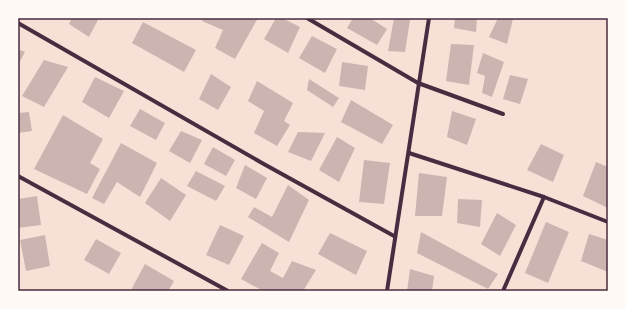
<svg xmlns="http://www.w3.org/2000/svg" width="626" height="309" viewBox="0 0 626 309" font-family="Helvetica,sans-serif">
  <rect width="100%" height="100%" fill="#f7e1d7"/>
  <g fill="#ccb4b1">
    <polygon points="72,18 99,18 89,37 69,24"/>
    <polygon points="203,18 258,18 235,59 215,48 223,30 202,21"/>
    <polygon points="276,18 282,18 300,27 288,53 264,39"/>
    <polygon points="353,18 370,18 387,29 377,45 347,28"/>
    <polygon points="394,18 410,20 405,52 388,51"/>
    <polygon points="455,18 477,18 476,32 454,28"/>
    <polygon points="498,18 513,19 507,44 489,37"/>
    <polygon points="143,22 196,50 184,72 132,43"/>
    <polygon points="312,36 337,49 325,73 299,58"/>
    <polygon points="451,44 474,45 469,85 446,81"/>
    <polygon points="18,49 25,52 18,65"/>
    <polygon points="483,53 504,62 492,97 482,93 485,76 477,73"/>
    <polygon points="44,60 68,67 44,107 22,96"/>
    <polygon points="342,62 368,66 365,90 339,86"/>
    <polygon points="211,74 231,87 218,110 199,99"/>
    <polygon points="510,75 528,79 520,104 503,99"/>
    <polygon points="95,77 124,91 109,118 82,102"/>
    <polygon points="309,79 339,98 333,107 307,90"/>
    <polygon points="257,81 293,103 284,121 290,125 277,146 254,133 264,111 248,101"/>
    <polygon points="351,100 393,125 382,144 341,122"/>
    <polygon points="140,109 165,123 156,140 130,126"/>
    <polygon points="452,111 476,119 467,145 447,137"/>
    <polygon points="29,112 32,131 18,133 18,113"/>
    <polygon points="63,115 103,139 90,163 100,169 87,194 34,169"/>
    <polygon points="181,131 202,140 190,163 169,151"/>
    <polygon points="298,132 325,133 311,161 288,152"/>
    <polygon points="337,137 355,148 339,182 319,170"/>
    <polygon points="121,143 157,163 140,197 117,182 104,204 92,198"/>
    <polygon points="541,144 564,155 553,182 527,170"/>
    <polygon points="213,147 235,160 226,176 204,164"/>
    <polygon points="364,160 390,163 384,204 359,202"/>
    <polygon points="596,162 608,167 608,208 583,196"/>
    <polygon points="245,165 267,178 256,199 236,188"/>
    <polygon points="196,171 225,186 216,201 187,186"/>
    <polygon points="419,173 447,177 442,216 415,216"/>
    <polygon points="161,178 186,195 170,221 145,203"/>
    <polygon points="288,185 309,200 289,242 248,217 254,207 272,217"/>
    <polygon points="37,196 41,225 18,228 18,199"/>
    <polygon points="458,199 482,200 480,227 457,223"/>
    <polygon points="497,213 516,225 500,256 481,244"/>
    <polygon points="546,222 569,232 548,283 525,273"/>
    <polygon points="220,225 244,236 229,265 206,255"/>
    <polygon points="421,232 498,274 488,289 417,253"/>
    <polygon points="330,233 367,251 356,275 318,254"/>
    <polygon points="589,234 608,240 608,272 581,261"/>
    <polygon points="45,235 50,266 26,271 20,240"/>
    <polygon points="96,239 121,253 109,274 84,260"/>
    <polygon points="262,243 279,253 270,271 283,278 292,261 316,270 303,291 263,291 241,279"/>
    <polygon points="145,264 174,281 168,291 131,290"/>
    <polygon points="410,269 434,276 432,291 407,291"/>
  </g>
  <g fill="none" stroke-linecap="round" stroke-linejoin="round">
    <g stroke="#4a2c40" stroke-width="4">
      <polyline points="307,18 418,83 503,114"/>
      <polyline points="18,23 262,163 394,236"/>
      <polyline points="409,153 544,197 608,222"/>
      <polyline points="18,176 228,291"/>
      <polyline points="387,291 429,18"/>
      <polyline points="503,291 544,197"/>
    </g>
  </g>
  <rect width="626" height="309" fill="none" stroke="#fffaf5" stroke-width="38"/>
  <rect x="19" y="19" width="588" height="271" fill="none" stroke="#4a2c40" stroke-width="1.5"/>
</svg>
